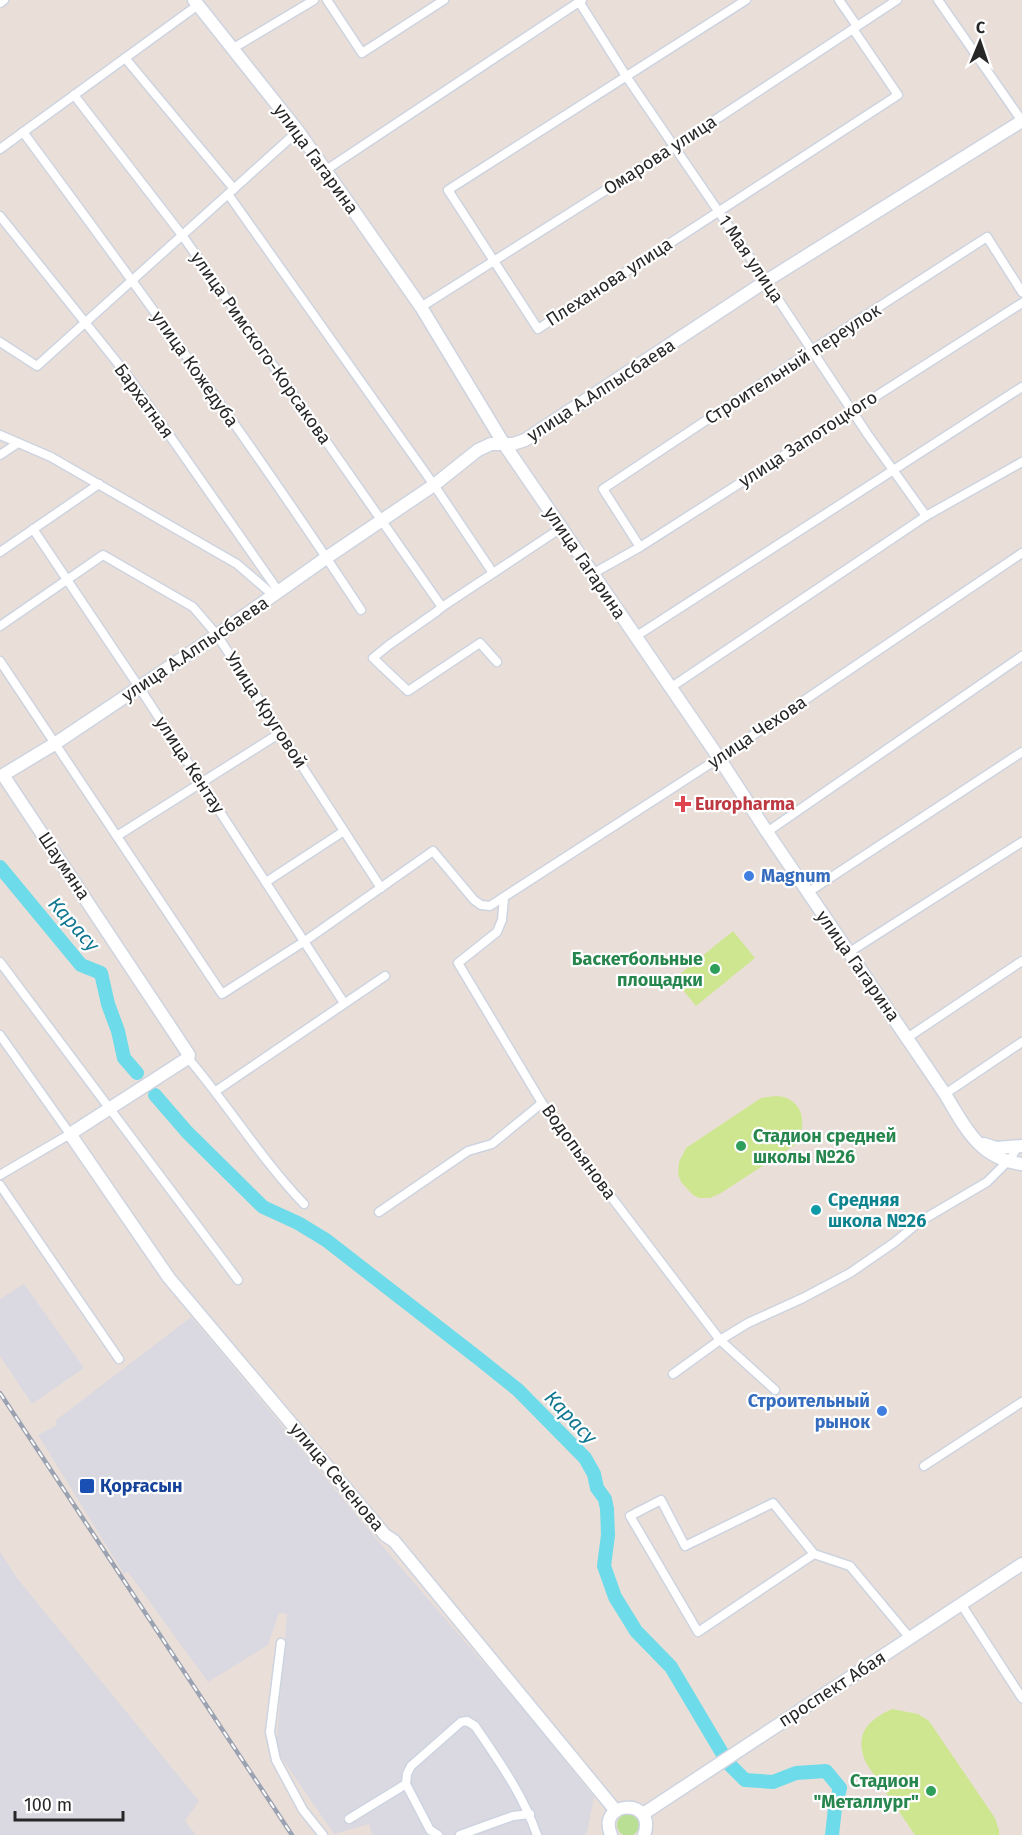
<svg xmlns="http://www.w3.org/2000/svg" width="1022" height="1835" viewBox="0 0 1022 1835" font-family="'Fira Sans',sans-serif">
  <rect width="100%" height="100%" fill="#e9dfd8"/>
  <g fill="#dad9e1">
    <polygon points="24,1284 84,1368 32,1404 0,1356 0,1299"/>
    <polygon points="191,1317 379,1542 535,1723 594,1797 587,1833 584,1835 372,1835 369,1824 334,1834 276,1750 287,1614 279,1613 268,1645 208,1682 128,1572 124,1574 38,1435 57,1425 55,1421"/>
    <polygon points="0,1552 17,1578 199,1801 185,1821 196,1835 0,1835"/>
  </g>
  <circle fill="#b9df95" cx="628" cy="1825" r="11"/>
  <g fill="#cfe691">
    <polygon points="733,931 755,958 696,1006 674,979"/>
    <path d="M776,1096c27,1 33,29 19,49l-74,48 -11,5h-11l-6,-3 -12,-13 -3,-8 1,-12 7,-14 75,-50z"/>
    <path d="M892,1709l26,5 11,7 66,97 4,12v5h-84l-49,-72c-12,-28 0,-42 26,-54z"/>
  </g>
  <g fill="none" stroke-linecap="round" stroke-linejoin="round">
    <g stroke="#6ddbe9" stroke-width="14">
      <polyline points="0,867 81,965 101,973 108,1004 118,1031 124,1058 137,1073"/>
      <polyline points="155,1095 187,1132 263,1207 298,1223 326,1240 478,1358 518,1390 585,1458 594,1474 597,1488 605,1499 607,1509 608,1535 604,1566 615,1597 636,1631 671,1667 728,1763 745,1780 773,1782 796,1773 826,1771 840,1788 835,1808 832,1835"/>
    </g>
    <g stroke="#cdd4e0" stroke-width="11">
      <g id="street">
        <polyline points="327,0 362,53 444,0"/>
        <polyline points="578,0 626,76 766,281 868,435 926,516"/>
        <polyline points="746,0 448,190 538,329 898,95 853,29"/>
        <polyline points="839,0 857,26"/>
        <polyline points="938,0 1022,121"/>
        <polyline points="0,3 4,0"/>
        <polyline points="232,49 314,0"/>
        <polyline points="125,58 234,189"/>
        <polyline points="74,95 182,235 442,607"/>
        <path d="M23,132c116,157 231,315 338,478"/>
        <polyline points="0,149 198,5"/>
        <polyline points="326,170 582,0"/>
        <polyline points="228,194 434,485 493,573"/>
        <polyline points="0,216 128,376 279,592"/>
        <polyline points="421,307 674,147 897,0"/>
        <polyline points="0,342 37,366 298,131"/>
        <polyline points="0,435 51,457 237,564 273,595"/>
        <polyline points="0,455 18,443"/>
        <polyline points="33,529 139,687 344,1003"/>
        <polyline points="640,547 603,489 812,350 987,237 1022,292"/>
        <polyline points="0,552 99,484"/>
        <polyline points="592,574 640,547 1022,303"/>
        <polyline points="0,626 103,555 193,607 217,635 381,888"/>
        <polyline points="635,637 1022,387"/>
        <polyline points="0,661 222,994 305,941 433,851 474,900 481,905 490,906 719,758 1022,553"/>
        <polyline points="497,662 480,643 408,691 373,658 389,645 436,612 442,607 561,528"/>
        <polyline points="670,688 926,516 1022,462"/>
        <polyline points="767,832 1022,656"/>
        <polyline points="117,836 280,733"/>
        <polyline points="266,882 344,831"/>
        <polyline points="807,893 1022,752"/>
        <polyline points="504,898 502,920 497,932 458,963 542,1103 584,1161 720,1340 775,1390"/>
        <polyline points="848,953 1022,842"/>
        <polyline points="0,962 238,1280"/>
        <polyline points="0,1035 70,1134 0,1175"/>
        <polyline points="907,1038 1022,961"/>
        <path d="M188,1058c40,47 73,101 116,146"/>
        <polyline points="216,1091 385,976"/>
        <polyline points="945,1094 1022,1042"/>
        <polyline points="0,1185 119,1359"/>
        <polyline points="379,1212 468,1151 492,1144 542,1103"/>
        <polyline points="673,1374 720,1340 748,1323 803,1298 850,1273 895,1242 919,1222 987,1182 1011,1158 1018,1146"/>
        <polyline points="924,1466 1022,1402"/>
        <polyline points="814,1554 698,1632 630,1516 661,1500 685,1546 773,1503 814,1554 850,1566 910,1638"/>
        <polyline points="961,1604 1022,1698"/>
        <polyline points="281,1643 270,1732 276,1760 303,1810 323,1835"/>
        <polyline points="349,1819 406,1784"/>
        <path d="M438,1835l-8,-5 -24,-46 1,-10 4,-8 50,-44 6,-1 8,5c25,37 47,67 62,109"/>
        <polyline points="460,1835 513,1816 530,1814"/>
      </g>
    </g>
    <g stroke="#cdd4e0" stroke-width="15">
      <g id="secondary">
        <path d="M194,0l104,131 123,176 83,137 215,314 48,74 178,262c20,33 34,65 77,70"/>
        <polyline points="984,1144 996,1148 1022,1146"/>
        <polyline points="616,1811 394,1541 385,1535 169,1278 70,1134 188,1058 189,1055 3,775 56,743 217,635 326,558 434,485 478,450 491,444 513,444 525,440 766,281 1022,121"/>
        <polyline points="643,1814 1022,1564"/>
        <path d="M611,1835c-15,-36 47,-37 33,0"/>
      </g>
    </g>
    <use href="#street" stroke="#fff" stroke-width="8"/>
    <use href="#secondary" stroke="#fff" stroke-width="12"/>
    <g stroke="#9ba2b1" stroke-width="4.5">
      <polyline id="rail" points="0,1393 292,1835"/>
    </g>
    <use href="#rail" stroke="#fff" stroke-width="2" stroke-dasharray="7" stroke-linecap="butt"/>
  </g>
  <path fill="#e0444e" stroke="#fff" stroke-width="2" d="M680 795h6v6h6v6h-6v6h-6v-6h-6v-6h6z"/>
  <g fill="#3f7fe0" stroke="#fff" stroke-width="2">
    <circle cx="749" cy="876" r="6"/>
    <circle cx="882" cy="1411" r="6"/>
  </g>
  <g fill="#2e9e5b" stroke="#fff" stroke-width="2">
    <circle cx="715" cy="969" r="6"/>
    <circle cx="741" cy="1146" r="6"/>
    <circle cx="931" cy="1791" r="6"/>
  </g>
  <circle fill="#0f9aa8" stroke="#fff" stroke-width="2" cx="816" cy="1210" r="6"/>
  <rect fill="#1a4fb4" stroke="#fff" stroke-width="2" x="79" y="1478" width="16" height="16" rx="3"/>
  <g text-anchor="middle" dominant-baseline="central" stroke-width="4.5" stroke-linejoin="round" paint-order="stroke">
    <g font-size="18" fill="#272727" stroke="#fff">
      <text transform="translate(660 155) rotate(-33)">Омарова улица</text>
      <text transform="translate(316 159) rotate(54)">улица Гагарина</text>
      <text transform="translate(751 259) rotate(56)">1 Мая улица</text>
      <text transform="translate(609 282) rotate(-33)">Плеханова улица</text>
      <text transform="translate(261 348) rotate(55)">улица Римского-Корсакова</text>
      <text transform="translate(793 364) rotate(-33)">Строительный переулок</text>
      <text transform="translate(195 369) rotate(55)">улица Кожедуба</text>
      <text transform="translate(601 390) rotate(-33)">улица А.Алпысбаева</text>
      <text transform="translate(144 401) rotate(54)">Бархатная</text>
      <text transform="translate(808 439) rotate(-33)">улица Запотоцкого</text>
      <text transform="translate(585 563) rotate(56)">улица Гагарина</text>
      <text transform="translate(195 649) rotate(-34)">улица А.Алпысбаева</text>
      <text transform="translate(266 710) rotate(57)">Улица Круговой</text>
      <text transform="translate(757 732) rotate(-34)">улица Чехова</text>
      <text transform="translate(190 765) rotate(57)">улица Кентау</text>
      <text transform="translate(64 866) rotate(56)">Шаумяна</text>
      <text transform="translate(858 966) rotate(55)">улица Гагарина</text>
      <text transform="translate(579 1152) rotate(54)">Водопьянова</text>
      <text transform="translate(337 1477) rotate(50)">улица Сеченова</text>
      <text transform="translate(832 1689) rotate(-33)">проспект Абая</text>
    </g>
    <g font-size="18" font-weight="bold" fill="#be3a42" stroke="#fff" text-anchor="start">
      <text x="695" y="804">Europharma</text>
    </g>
    <g font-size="18" font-weight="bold" fill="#366cbe" stroke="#fff" text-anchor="start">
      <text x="761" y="876">Magnum</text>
      <text x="870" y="1401" text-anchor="end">Строительный<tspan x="870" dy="21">рынок</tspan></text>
    </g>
    <g font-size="18" font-weight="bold" fill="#27864d" stroke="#fff" text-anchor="end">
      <text x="703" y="959">Баскетбольные<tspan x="703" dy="21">площадки</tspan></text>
      <text x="753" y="1136" text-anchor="start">Стадион средней<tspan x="753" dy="21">школы №26</tspan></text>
      <text x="919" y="1781">Стадион<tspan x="919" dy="21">"Металлург"</tspan></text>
    </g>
    <g font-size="18" font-weight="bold" fill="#0d838f" stroke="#fff" text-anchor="start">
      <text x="828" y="1200">Средняя<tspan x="828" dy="21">школа №26</tspan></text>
    </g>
    <g font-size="18" font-weight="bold" fill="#164399" stroke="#fff" text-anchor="start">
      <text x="100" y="1486">Қорғасын</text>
    </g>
    <g font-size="20" font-style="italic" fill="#117790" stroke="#fff">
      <text transform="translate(74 924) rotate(48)">Карасу</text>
      <text transform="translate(571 1417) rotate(46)">Карасу</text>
    </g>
  </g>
  <g transform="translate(980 42) rotate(2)" stroke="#ffffff" stroke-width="4.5" paint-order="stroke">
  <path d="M0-4.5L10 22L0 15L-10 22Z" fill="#272727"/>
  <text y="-9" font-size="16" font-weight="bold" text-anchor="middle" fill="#272727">С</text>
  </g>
  <path d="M15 1811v9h108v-9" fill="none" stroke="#272727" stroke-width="3"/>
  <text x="24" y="1811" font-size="18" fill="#272727" stroke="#ffffff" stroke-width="4.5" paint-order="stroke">100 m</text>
</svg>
